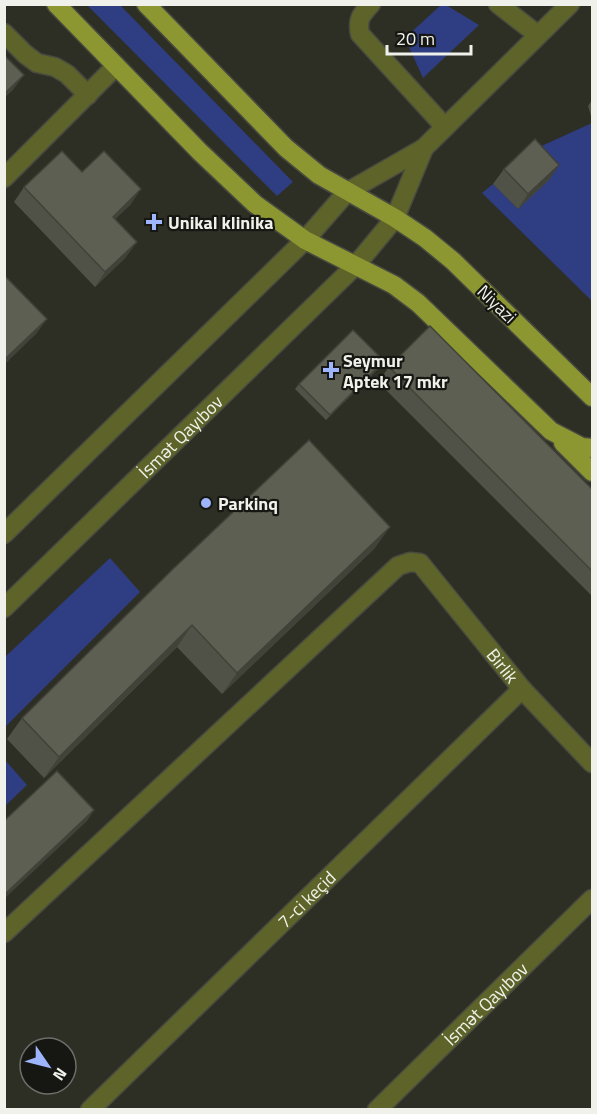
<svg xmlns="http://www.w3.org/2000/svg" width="597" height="1114" viewBox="0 0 597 1114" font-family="'Titillium Web',sans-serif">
  <rect width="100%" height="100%" fill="#2e2f24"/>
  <g fill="#2f3d82">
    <polygon points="442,4 446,5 479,25 423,78 405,38"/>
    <polygon points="87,5 120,5 293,182 277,196"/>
    <polygon points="592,123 592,301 482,193 493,184 518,209 524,154"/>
    <polygon points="110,558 140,592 5,727 5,657"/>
    <polygon points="5,760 27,785 5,806"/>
  </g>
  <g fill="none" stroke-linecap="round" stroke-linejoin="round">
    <g stroke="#494a40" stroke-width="21">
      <g id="minor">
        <path d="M371,4c-10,11 -14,15 -11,30l85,93"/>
        <polyline points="498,4 538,35"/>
        <polyline points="4,33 25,54 37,63 55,67 67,74 88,95"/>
        <polyline points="4,178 116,66"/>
        <polyline points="4,534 305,240 347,192 424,148 570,4"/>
        <path id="s1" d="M4,608l352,-343 39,-47 29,-70"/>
        <path id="s2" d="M4,933l394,-367 12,-4 10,1 102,126 70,74"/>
        <path id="s3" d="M90,1110l432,-421"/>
        <path id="s4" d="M377,1110l215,-211"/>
      </g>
    </g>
    <g stroke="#494a40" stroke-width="21">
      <g id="major">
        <polyline points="56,4 200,152 255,204 305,240 394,285 418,303 551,431 582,447 592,448"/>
        <polyline points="146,4 286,148 319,175 395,218 425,238 453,261 592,397"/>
        <polyline points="563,443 592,472"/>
      </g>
    </g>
    <use href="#minor" stroke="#5e6429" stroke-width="18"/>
    <use href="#major" stroke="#8d9731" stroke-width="18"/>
  </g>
  <g fill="#505247">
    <polygon points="592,100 592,119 588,106"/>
    <polygon points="504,169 549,180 518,209 493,184"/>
    <polygon points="82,172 131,204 115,219 126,257 95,287 14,202 24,187"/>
    <polygon points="380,367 326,420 295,389 299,384"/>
    <polygon points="389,367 592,489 592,596 378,382"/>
    <polygon points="375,548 222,694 177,647 44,778 7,739 22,718 173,569"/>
  </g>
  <g fill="#414239">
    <polygon points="24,75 13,90 4,98 4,94"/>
    <polygon points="559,165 549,180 518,209 528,194"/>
    <polygon points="141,189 131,204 102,232 113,217"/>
    <polygon points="137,242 126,257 95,287 105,272"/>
    <polygon points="47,319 36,334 4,365 4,360"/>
    <polygon points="384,361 380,367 326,420 330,415"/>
    <polygon points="390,527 375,548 222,694 237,673"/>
    <polygon points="192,625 177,647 44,778 59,757"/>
    <polygon points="94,810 87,821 4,899 4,895"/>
  </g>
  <g fill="#5d5f52" stroke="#414239" stroke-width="1.5">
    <polygon points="4,55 24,75 4,94"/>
    <polygon points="535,139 559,165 528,194 504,169"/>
    <polygon points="62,151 82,172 104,151 141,189 113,217 137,242 105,272 24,187"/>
    <polygon points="4,275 47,319 4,360"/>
    <polygon points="430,326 592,489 592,571 389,367"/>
    <polygon points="353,330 384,361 330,415 299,384"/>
    <polygon points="309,440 390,527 237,673 192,625 59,757 22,718 173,569"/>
    <polygon points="57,771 94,810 4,895 4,821"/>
  </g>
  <g fill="#9eb4fd" stroke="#161712" stroke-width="2">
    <path d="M151 213h6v6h6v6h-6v6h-6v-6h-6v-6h6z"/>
    <path d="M328 361h6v6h6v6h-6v6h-6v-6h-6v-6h6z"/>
    <circle cx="206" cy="503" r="6"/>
  </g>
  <g text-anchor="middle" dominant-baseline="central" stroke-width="4.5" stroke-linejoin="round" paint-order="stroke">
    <g font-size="18" font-weight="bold" fill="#f0f1ea" stroke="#161712" text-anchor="start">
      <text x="168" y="222">Unikal klinika</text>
      <text x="343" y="360">Seymur<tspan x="343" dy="21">Aptek 17 mkr</tspan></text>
      <text x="218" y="503">Parkinq</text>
    </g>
    <g font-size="18" fill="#f0f1ea" stroke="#161712">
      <text transform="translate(497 304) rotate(44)">Niyazi</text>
      <text stroke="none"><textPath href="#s1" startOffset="246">İsmət Qayıbov</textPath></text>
      <text stroke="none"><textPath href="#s2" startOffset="693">Birlik</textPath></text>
      <text stroke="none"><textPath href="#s3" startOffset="302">7-ci keçid</textPath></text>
      <text stroke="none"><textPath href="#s4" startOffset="152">İsmət Qayıbov</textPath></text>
    </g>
  </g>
  <rect width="597" height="1114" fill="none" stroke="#f0f1ea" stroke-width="12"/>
  <g transform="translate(48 1066) rotate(125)"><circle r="28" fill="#161712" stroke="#6d6e68" stroke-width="1.5"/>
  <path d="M0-4.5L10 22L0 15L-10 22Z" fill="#9eb4fd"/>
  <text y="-9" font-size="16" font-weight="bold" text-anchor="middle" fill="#f0f1ea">N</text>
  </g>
  <path d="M387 45v9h84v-9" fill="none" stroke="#f0f1ea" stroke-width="3"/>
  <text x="396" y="45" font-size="18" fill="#f0f1ea" stroke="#161712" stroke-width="4.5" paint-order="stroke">20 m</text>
</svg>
